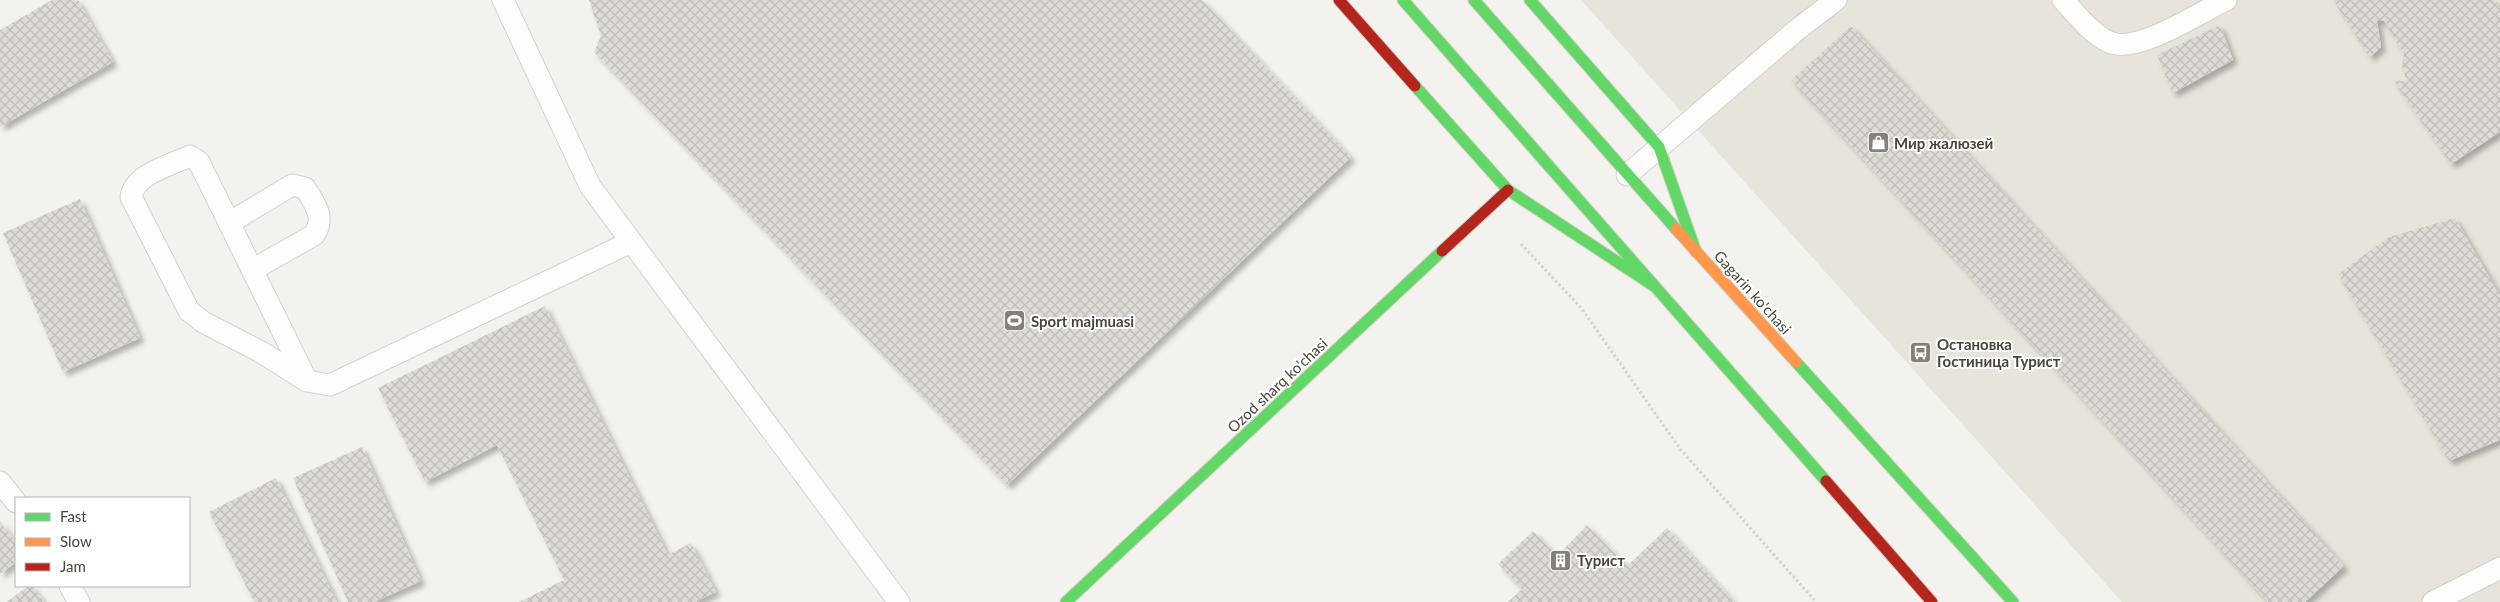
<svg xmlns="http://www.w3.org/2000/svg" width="2500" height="602" font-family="Lato,sans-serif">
  <defs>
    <pattern id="building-cross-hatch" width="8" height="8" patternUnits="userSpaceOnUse" patternTransform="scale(1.25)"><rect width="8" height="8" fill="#dedbd6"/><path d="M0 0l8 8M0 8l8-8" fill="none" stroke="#c0bdb8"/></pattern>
    <filter id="shadow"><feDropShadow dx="4.5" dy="4.5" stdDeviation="2.5" flood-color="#0004"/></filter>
  </defs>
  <rect width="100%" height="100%" fill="#f4f2ee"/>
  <polygon fill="#e7e4dc" points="1581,0 2500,0 2500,602 2122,602"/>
  <g fill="url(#building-cross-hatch)" filter="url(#shadow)">
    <polygon points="52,0 78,0 113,62 0,127 0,30"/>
    <polygon points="589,0 1202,0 1351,157 1007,485 594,52 601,36"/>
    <polygon points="2333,0 2495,0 2500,9 2500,132 2451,164 2393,80 2403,81 2406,78 2402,67 2404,54 2384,21 2377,20 2381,47 2370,57"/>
    <polygon points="2220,25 2233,60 2173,93 2157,55"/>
    <polygon points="1851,26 2344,566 2305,602 2268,602 1791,80"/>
    <polygon points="80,199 140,338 63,372 3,233"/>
    <polygon points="2455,218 2500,296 2500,440 2449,461 2338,274 2389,237"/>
    <polygon points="545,306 668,555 691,543 716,592 695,602 519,602 564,580 497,445 425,482 378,388"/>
    <polygon points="362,447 421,581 374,602 348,602 293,478"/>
    <polygon points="276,478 337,602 254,602 209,512"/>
    <polygon points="0,521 16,542 16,562 0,574"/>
    <polygon points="1587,525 1627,566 1667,528 1734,602 1508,602 1522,589 1498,564 1533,531 1557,556"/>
    <polygon points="28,586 32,586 44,602 7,602"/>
  </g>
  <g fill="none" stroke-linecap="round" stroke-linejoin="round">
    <defs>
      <g id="lane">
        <polyline points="503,0 590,186 899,602"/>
        <path d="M2063 0C2075 13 2097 41 2116 44 2144 49 2199 13 2226 0"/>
        <polyline points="1627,175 1798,29 1836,0"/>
        <path d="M229 223 292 185 305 188C315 204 326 218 314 235L252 270"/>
        <path d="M307 381 199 162 190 156C171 165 134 174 131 197L189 311 203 322 261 352 307 381 330 385 631 242"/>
        <polyline points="0,482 16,502"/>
        <polyline points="70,586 79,602"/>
        <polyline points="2433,602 2500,568"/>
      </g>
      <g id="fast">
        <polyline points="1403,0 1826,481"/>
        <polyline points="1474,0 1676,229"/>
        <polyline points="1530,0 1659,147 1696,252"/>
        <polyline points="1415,86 1508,190 1654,286"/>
        <polyline points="1796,362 2013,602"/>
        <polyline points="1066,602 1442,251"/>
      </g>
      <polyline id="slow" points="1676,229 1796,362"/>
      <g id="jam">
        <polyline points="1339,0 1415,86"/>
        <polyline points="1442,251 1508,190"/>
        <polyline points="1826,481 1932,602"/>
      </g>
    </defs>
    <use href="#lane" stroke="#d2d0cb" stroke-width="23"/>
    <use href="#fast" stroke="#d3cfc5" stroke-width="13"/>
    <use href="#slow" stroke="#d3cfc5" stroke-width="13"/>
    <use href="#jam" stroke="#d3cfc5" stroke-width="13"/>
    <polyline stroke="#d3d2cc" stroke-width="3" stroke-dasharray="2.5 2.5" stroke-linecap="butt" points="1521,244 1582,309 1680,449 1816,602"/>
    <use href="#lane" stroke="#fdfdfc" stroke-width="21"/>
    <use href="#fast" stroke="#63d668" stroke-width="11"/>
    <use href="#slow" stroke="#ff974d" stroke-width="11"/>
    <use href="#jam" stroke="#b3261e" stroke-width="11"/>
  </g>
  <defs>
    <symbol id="shop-square" viewBox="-11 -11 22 22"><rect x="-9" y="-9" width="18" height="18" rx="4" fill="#868178" stroke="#fff"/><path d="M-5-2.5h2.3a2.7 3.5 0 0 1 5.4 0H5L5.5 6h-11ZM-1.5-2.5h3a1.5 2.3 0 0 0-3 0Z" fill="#fff"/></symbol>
    <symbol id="stadium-square" viewBox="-11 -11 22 22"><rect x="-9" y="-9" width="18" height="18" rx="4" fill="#868178" stroke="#fff"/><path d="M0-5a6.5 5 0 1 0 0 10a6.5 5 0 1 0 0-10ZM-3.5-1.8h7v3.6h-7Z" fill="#fff"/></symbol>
    <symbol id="bus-square" viewBox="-11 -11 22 22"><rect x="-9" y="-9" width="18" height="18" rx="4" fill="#868178" stroke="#fff"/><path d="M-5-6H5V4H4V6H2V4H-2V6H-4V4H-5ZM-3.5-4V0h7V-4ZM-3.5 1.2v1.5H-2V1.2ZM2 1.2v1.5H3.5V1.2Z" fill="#fff"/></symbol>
    <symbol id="building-square" viewBox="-11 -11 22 22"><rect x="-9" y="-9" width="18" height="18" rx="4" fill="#868178" stroke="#fff"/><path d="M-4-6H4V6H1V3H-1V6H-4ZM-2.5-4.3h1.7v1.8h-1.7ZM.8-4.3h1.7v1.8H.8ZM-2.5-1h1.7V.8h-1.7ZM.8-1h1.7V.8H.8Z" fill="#fff"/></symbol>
  </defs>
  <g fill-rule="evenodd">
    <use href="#shop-square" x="1866" y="130" width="25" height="25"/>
    <use href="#stadium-square" x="1002" y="308" width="25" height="25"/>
    <use href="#bus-square" x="1908" y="340" width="25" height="25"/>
    <use href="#building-square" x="1548" y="548" width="25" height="25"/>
  </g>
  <g text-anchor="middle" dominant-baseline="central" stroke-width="4" stroke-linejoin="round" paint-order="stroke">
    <g font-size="15" font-weight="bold" fill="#4b4439" stroke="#fff" text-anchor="start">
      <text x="1894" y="143">Мир жалюзей</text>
      <text x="1031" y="321">Sport majmuasi</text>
      <text x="1937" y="344">Остановка<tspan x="1937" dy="17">Гостиница Турист</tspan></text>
      <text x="1577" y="560">Турист</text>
    </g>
    <g font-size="15" fill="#4b4439" stroke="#fff">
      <text transform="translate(1753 292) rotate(48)">Gagarin ko'chasi</text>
      <text transform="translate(1277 385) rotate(-43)">Ozod sharq ko'chasi</text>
    </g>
  </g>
  <rect x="15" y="497" width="175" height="90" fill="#ffffff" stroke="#b7b4b0"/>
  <rect x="25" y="513" width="25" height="8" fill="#63d668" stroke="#b7b4b0"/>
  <text x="60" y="522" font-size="15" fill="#4b4439">Fast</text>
  <rect x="25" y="538" width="25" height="8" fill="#ff974d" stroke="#b7b4b0"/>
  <text x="60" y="547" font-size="15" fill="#4b4439">Slow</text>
  <rect x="25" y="563" width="25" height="8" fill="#b3261e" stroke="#b7b4b0"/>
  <text x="60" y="572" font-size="15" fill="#4b4439">Jam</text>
</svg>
